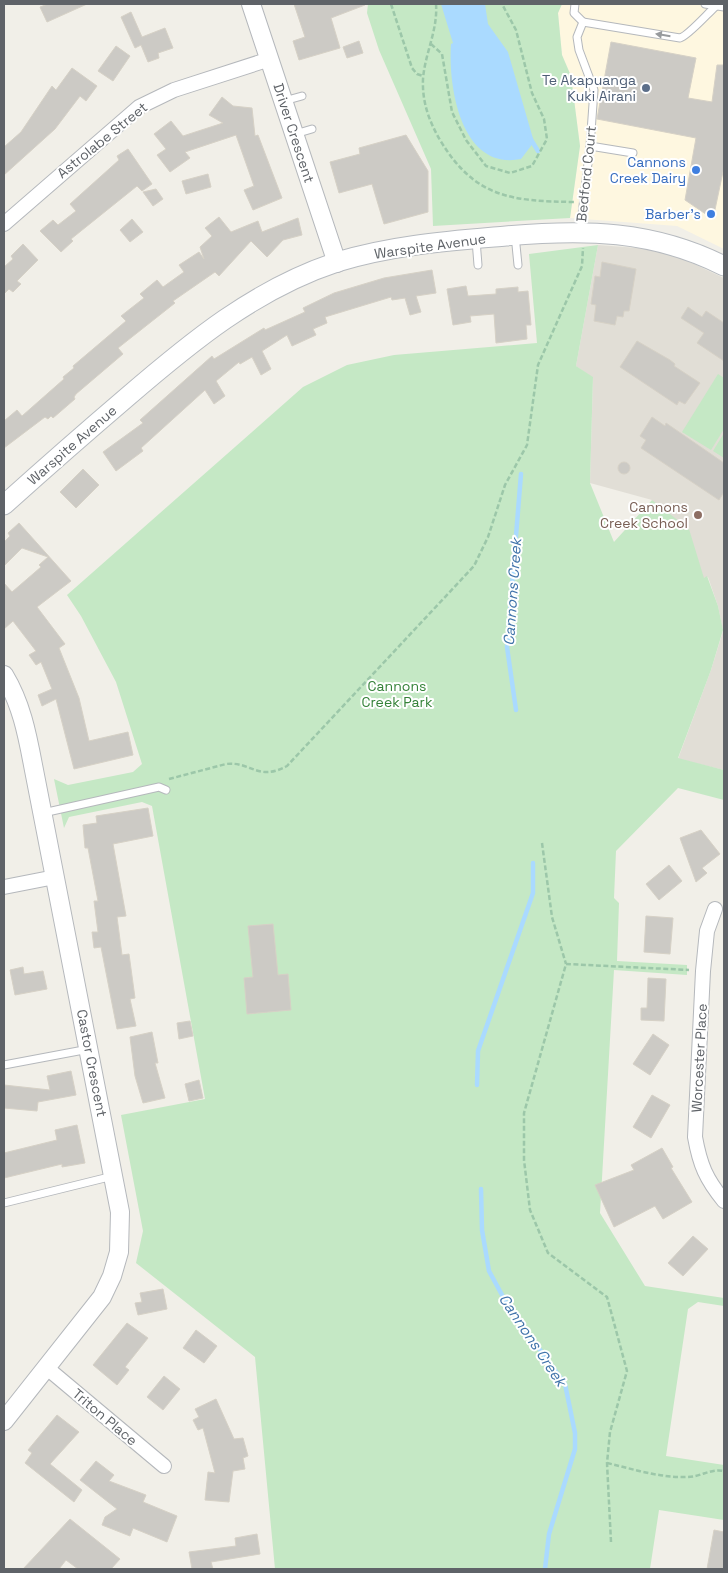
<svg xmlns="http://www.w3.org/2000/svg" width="728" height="1573" font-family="'Space Grotesk',sans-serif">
  <rect width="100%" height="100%" fill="#f1efe8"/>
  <polygon fill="#fef7e0" points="562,4 724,4 724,249 677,226 570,218 580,146 571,76 562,55 558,13"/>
  <polygon fill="#e1ded6" points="598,245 664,250 724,278 724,770 678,759 711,670 723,631 718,606 708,577 704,579 652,500 590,483 593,378 576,366"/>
  <g fill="#c5e8c5">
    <polygon points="368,4 562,4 558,13 562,55 571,76 580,146 570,218 433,226 431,169 379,50 367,13"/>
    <polygon points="598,245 576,366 593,377 590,483 614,542 652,500 689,529 704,578 707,576 718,606 723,630 711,670 678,758 724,770 724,800 678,788 616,851 614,898 619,903 617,961 687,965 687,975 614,970 600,1213 645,1286 724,1298 724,1306 698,1302 688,1309 666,1456 724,1465 724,1520 659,1510 650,1569 275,1569 255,1357 136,1263 143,1231 121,1115 205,1099 152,806 142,802 69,817 64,828 54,779 68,785 133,772 142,764 116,682 81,616 67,595 303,387 347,365 394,355 537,343 529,254"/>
    <polygon points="718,374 724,378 724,429 711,450 682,432"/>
    <polygon points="724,433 724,458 713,451"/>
  </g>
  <path fill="#aadaff" d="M441 4H485L488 24 508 52 534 142 521 159C461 171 448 87 451 44L453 43Z"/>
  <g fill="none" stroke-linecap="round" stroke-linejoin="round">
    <g stroke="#aadaff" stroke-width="4.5">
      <polyline points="530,138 538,151"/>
      <polyline points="516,710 507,647 521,474"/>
      <polyline points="477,1085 478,1051 533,893 533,863"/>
      <polyline points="481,1189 482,1230 489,1271 508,1306 565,1384 575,1433 575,1449 549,1534 545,1569"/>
    </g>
  </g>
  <g fill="#cccac5" stroke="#d6d1c6">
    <polygon points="48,4 87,4 47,22 40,7"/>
    <polygon points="294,4 365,4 365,5 331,18 340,48 299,60 293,41 305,37"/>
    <polygon points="131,12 142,37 165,28 173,48 158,53 159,58 148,62 141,45 135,48 121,17"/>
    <polygon points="359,41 363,53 347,58 343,47"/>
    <polygon points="611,42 696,58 688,98 712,102 717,65 724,65 724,167 713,219 685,200 696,138 597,119"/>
    <polygon points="116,46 130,56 113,81 98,71"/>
    <polygon points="72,68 97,86 86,101 80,96 55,129 4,175 4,147 21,132 52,86 56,90"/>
    <polygon points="222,97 233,106 252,108 255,136 258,135 282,198 253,210 244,190 254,186 236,135 185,152 190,158 170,172 157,155 166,149 154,134 171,121 183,136 223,123 209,115"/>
    <polygon points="406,135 428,171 428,212 384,224 372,184 339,193 330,162 360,154 359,148"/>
    <polygon points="128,149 152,184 142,191 137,186 71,239 73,241 61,252 40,231 53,220 58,225 76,211 70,204 119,160 117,156"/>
    <polygon points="208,174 211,187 186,194 182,181"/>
    <polygon points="156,189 163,199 153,206 143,192"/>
    <polygon points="219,217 231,232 258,221 262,232 298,218 302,235 283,240 267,257 251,241 219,276 215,272 173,301 175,303 118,348 123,354 76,394 74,397 75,399 53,418 51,416 48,419 45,417 4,448 4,421 17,410 22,416 64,379 63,377 74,368 73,366 126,321 121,316 144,298 140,294 157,280 163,287 184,272 179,265 199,252 204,259 200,247 212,236 205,228"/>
    <polygon points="132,219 143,232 130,242 120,230"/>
    <polygon points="23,244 38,260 17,281 21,284 13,292 9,289 4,294 4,267 13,259 11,256"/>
    <polygon points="602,262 636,269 629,311 624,311 623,317 617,316 615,325 594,321 596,305 591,304 595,276 600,277"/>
    <polygon points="432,270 436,293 416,296 421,312 410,315 405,298 392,300 391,297 325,317 327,323 313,329 316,335 292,346 287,335 262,351 271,369 261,375 252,357 240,364 239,362 216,381 225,396 214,404 205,390 141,448 143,451 116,471 103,452 143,423 140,420 212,356 214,359 264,328 265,330 305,312 303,308 334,293 384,278"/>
    <polygon points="466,286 468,296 496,294 496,289 518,287 518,292 528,291 531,325 526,325 527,339 496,343 494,314 470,316 471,322 453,325 447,289"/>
    <polygon points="688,307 702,317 706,311 724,323 724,361 697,343 704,333 681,318"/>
    <polygon points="637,341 670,360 675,364 674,366 700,383 685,404 679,401 677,405 620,367"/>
    <polygon points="652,417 665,426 666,423 724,463 724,492 719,500 641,448 646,440 640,436"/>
    <circle cx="624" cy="468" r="6"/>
    <polygon points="83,469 99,485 76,508 60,492"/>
    <polygon points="19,523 71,581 37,607 65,644 59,648 79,698 89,741 128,732 133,755 74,769 56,699 42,706 38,695 52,689 41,662 36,665 29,655 36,651 13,621 4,629 4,583 12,592 41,567 39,565 48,557 22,548 4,566 4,542 10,536 8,533"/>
    <polygon points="148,808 153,836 113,844 126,916 117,917 122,955 129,954 135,998 130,999 136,1026 117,1029 101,947 94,948 92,932 98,932 94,901 98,901 88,848 85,848 83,825 97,823 96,816"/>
    <polygon points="701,830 720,854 702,868 707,873 696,882 680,838"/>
    <polygon points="669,865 682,881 659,900 646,884"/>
    <polygon points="646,916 673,918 670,954 644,952"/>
    <polygon points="273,924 278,975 288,974 291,1010 247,1014 244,978 253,977 248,926"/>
    <polygon points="23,967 24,974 43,971 47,989 15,995 10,970"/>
    <polygon points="648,978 666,979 664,1021 641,1020 641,1008 647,1008"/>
    <polygon points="190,1021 193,1036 179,1039 177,1023"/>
    <polygon points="152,1032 158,1063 155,1063 165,1098 143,1103 135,1076 130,1037"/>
    <polygon points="653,1034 669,1045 650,1075 633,1064"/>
    <polygon points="71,1071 76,1095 38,1102 37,1111 4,1108 4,1085 50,1090 47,1076"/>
    <polygon points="199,1080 203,1098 189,1101 185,1084"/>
    <polygon points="652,1095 670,1105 651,1138 633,1127"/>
    <polygon points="77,1125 85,1163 62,1167 62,1164 4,1178 4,1153 57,1140 55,1130"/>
    <polygon points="662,1148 673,1167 671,1168 692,1202 663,1219 655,1206 614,1227 595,1185 634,1170 631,1165"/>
    <polygon points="693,1236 708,1249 683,1276 668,1263"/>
    <polygon points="163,1289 167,1309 138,1315 135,1303 142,1302 140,1293"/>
    <polygon points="127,1323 148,1338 125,1367 129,1370 117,1385 93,1365"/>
    <polygon points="196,1330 217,1346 204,1363 183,1348"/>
    <polygon points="164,1376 180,1389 163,1410 147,1397"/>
    <polygon points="216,1399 234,1439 243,1438 248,1456 243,1458 245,1469 233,1471 229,1502 205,1500 208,1472 215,1473 203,1428 198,1430 193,1420 199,1417 195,1409"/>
    <polygon points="57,1415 79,1432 50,1464 82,1490 74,1502 25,1463 32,1453 28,1450"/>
    <polygon points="96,1461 114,1475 109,1481 146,1495 143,1502 177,1516 167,1542 133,1528 130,1536 102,1525 105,1517 117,1509 80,1480"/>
    <polygon points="70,1519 120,1559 111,1569 78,1569 66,1560 59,1569 23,1569"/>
    <polygon points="714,1530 724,1532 724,1569 707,1569"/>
    <polygon points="257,1534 260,1554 211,1562 213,1569 192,1569 189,1552 236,1546 235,1538"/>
  </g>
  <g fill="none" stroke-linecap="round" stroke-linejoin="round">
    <defs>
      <g id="service">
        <polyline points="575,4 574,13 583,22"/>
        <polyline points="705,4 724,7"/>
        <path d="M583 22 680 38C688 36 708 13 716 6"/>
        <polyline points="284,101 302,96"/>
        <polyline points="295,134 312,129"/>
        <polyline points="590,146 633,153"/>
        <polyline points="580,232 590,146 594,90 579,50 577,37 583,22"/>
        <polyline points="515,235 518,265"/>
        <polyline points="476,240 478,265"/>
        <polyline points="43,813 159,787 166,790"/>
        <polyline points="4,1065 89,1049"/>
        <polyline points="4,1203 113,1176"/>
      </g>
      <g id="minor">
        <polyline points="4,224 139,107 174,90 270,59"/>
        <polyline points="4,887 55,877"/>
        <path d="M715 909 707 931 703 971 695 1137C700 1165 706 1179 724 1201"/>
        <polyline points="47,1368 164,1466"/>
      </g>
      <g id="tertiary">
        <polyline points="251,4 337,263"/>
        <path d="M4 675C21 703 27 733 33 765L120 1212 119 1252 112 1276 102 1297 4 1421"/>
      </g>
      <path id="secondary" d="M4 505C44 469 85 433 126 398 191 342 255 289 337 262 392 245 449 241 506 236 584 229 653 230 724 266"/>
    </defs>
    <use href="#service" stroke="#b5b8bc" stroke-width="9"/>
    <use href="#minor" stroke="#b5b8bc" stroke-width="16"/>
    <use href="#tertiary" stroke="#b5b8bc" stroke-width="20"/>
    <use href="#secondary" stroke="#b6babf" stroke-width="21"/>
    <g stroke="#9cc7a9" stroke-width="2.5" stroke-dasharray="5 2.5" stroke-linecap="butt">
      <polyline points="391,4 412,68 417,74 423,76"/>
      <path d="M436 4C438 30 425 53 423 79 422 102 429 121 440 140 475 198 511 201 574 202"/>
      <polyline points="431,44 442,54 452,112 466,140 486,166 510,173 532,166 547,139 544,119 532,93 516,30 502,4"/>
      <path d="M169 779 226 764C251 761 258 782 287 766L474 566 488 537 505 485 527 445 538 365 582 266 583 248"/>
      <polyline points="542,843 552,917 566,964"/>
      <path d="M607 1463C633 1469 660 1478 687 1477 701 1477 711 1468 724 1471"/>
      <polyline points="611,1542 607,1463 610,1432 627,1371 607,1297 548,1253 530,1210 524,1160 524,1113 566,964 689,970"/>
    </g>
    <use href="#service" stroke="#fff" stroke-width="7"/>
    <use href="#minor" stroke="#fff" stroke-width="14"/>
    <use href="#tertiary" stroke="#fff" stroke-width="18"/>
    <use href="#secondary" stroke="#fff" stroke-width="19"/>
  </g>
  <defs><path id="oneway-solid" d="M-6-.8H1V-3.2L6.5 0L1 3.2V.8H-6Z" transform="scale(1.25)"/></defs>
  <use fill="#979a9d" href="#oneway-solid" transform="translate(663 35) rotate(-171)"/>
  <circle fill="#5c6f8a" stroke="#fff" stroke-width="2" cx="646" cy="88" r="5"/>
  <g fill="#3f7fe0" stroke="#fff" stroke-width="2">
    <circle cx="696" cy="170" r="5"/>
    <circle cx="711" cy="214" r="5"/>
  </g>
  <circle fill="#8d6e63" stroke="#fff" stroke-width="2" cx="698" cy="515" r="5"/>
  <g text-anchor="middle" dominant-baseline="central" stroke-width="4" stroke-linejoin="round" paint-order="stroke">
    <g font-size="14" fill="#4e5e75" stroke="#fff" text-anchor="end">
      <text x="636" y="80">Te Akapuanga<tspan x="636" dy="16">Kuki Airani</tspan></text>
    </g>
    <g font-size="14" fill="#5f6368" stroke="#fff">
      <text transform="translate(294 133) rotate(72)">Driver Crescent</text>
      <text transform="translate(102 140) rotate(-39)">Astrolabe Street</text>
      <text transform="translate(586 174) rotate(-84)">Bedford Court</text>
      <text transform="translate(430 246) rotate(-8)">Warspite Avenue</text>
      <text transform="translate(72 445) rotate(-41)">Warspite Avenue</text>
      <text transform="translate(699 1058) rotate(-87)">Worcester Place</text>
      <text transform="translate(92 1063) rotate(79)">Castor Crescent</text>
      <text transform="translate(105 1417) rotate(40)">Triton Place</text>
    </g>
    <g font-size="14" fill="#366cbe" stroke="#fff" text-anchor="end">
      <text x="686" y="162">Cannons<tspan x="686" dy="16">Creek Dairy</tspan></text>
      <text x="701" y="214">Barber's</text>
    </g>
    <g font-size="14" fill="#785e54" stroke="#fff" text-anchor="end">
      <text x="688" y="507">Cannons<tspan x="688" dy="16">Creek School</tspan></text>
    </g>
    <g font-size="14" fill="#348238" stroke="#fff">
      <text x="397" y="686">Cannons<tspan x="397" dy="16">Creek Park</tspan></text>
    </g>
    <g font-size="15" font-style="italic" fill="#4174aa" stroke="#fff">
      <text transform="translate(512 592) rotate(-86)">Cannons Creek</text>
      <text transform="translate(533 1340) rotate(56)">Cannons Creek</text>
    </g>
  </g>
  <rect width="728" height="1573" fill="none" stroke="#5f6368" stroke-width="10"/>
</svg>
